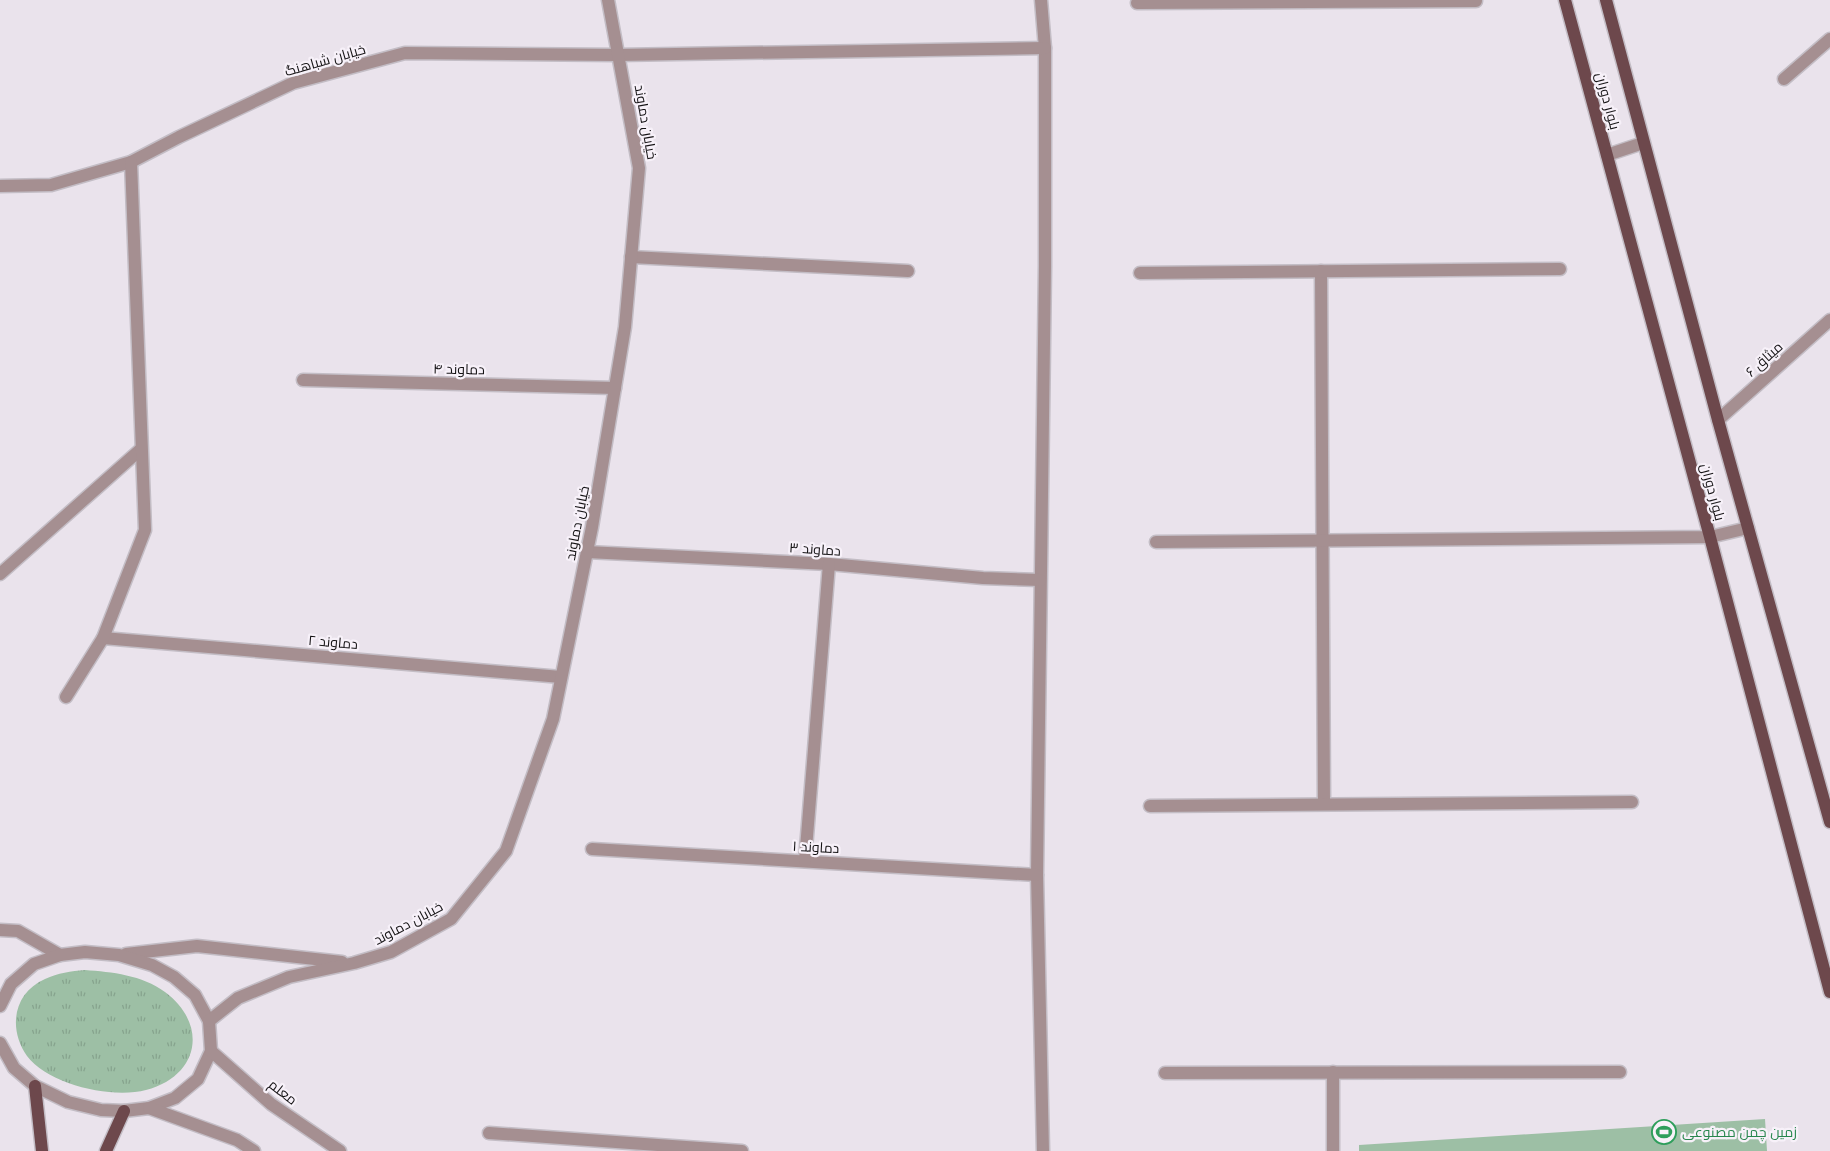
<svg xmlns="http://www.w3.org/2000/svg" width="1830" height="1151" font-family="'PT Sans',Cairo,sans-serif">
  <defs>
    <pattern id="grass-tufts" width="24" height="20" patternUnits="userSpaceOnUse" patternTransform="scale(1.25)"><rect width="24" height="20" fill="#9dbfa5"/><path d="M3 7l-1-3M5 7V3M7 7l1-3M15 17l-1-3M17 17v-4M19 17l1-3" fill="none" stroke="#86a38d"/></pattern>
  </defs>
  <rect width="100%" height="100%" fill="#eae3ec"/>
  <path fill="url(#grass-tufts)" d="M85 970C112 972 142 975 165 992 209 1025 199 1076 146 1090 112 1099 49 1085 27 1056 8 1029 13 993 45 979 58 973 71 971 85 970Z"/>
  <polygon fill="#9dbfa5" points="1765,1119 1767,1151 1359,1151 1359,1145"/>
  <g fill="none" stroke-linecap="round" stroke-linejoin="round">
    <defs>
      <g id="minor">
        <polyline points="1041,0 1045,48 1045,266 1037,875 1043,1151"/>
        <polyline points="1137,3 1476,1"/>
        <polyline points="1784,79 1830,39"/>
        <polyline points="1607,155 1643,143"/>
        <polyline points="0,186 51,185 131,162 179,137 293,83 405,53 618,55 1045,48"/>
        <polyline points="631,257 908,271"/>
        <polyline points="1321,271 1324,804"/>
        <polyline points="1140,273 1560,269"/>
        <polyline points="303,380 615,388"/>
        <polyline points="1718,420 1830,320"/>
        <polyline points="1156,542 1710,537 1748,528"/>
        <polyline points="587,552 829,564 983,578 1040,580"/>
        <polyline points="0,574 141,449"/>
        <polyline points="103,638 561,677"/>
        <polyline points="66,697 103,638 145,530 131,162"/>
        <polyline points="1150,806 1632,802"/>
        <polyline points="592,849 1037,875"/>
        <polyline points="805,861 829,564"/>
        <polyline points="0,930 18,931 60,955"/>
        <polyline points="126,954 197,946 342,962"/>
        <polyline points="0,1006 11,984 34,964 60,955 85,952 119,955 152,965 174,977 195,995 209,1021 211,1051 198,1079 175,1098 149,1108 124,1111 101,1110 68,1102 35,1086 14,1068 0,1043"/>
        <polyline points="209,1021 238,998 289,977 354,963 391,952 451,919 506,851 553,719 592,527 625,327 639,168 608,0"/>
        <polyline points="211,1051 271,1104 340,1151"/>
        <polyline points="1165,1073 1620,1072"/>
        <polyline points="149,1108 237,1140 254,1151"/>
        <polyline points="489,1133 742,1151"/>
        <polyline points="1333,1151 1333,1072"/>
      </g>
      <g id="major">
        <polyline points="1565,0 1710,537 1830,992"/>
        <polyline points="1606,0 1718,420 1830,822"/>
        <polyline points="35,1086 42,1151"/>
        <polyline points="106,1151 124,1111"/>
      </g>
    </defs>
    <use href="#minor" stroke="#c3bdc5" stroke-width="15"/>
    <use href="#major" stroke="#c3bdc5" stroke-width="15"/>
    <use href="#minor" stroke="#a58f91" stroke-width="12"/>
    <use href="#major" stroke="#6d484c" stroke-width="12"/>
  </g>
  <defs>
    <symbol id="stadium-ring" viewBox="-11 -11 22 22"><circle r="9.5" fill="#f7f1f9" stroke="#2e9e5b" stroke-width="1.5"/><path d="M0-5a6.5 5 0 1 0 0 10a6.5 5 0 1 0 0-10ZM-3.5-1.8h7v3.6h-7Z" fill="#2e9e5b"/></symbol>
  </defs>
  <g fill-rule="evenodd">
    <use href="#stadium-ring" x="1650" y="1118" width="28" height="28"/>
  </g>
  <g text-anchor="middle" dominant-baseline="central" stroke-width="4.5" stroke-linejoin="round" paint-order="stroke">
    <g font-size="14" fill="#141214" stroke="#f7f1f9">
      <text transform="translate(325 60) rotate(-16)">خیابان شباهنگ</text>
      <text transform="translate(1608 101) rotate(75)">بلوار دوران</text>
      <text transform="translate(646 122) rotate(80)">خیابان دماوند</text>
      <text transform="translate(1764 359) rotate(-42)">میثاق ۶</text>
      <text transform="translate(459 369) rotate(1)">دماوند ۴</text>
      <text transform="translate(1713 492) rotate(75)">بلوار دوران</text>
      <text transform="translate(577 523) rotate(-79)">خیابان دماوند</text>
      <text transform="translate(815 549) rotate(4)">دماوند ۳</text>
      <text transform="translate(333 642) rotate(5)">دماوند ۲</text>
      <text transform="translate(816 847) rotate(3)">دماوند ۱</text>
      <text transform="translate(408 923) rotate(-28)">خیابان دماوند</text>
      <text transform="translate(283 1092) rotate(38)">معلم</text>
    </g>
    <g font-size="14" fill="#27864d" stroke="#f7f1f9" text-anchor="start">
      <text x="1682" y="1132">زمین چمن مصنوعی</text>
    </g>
  </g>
</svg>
